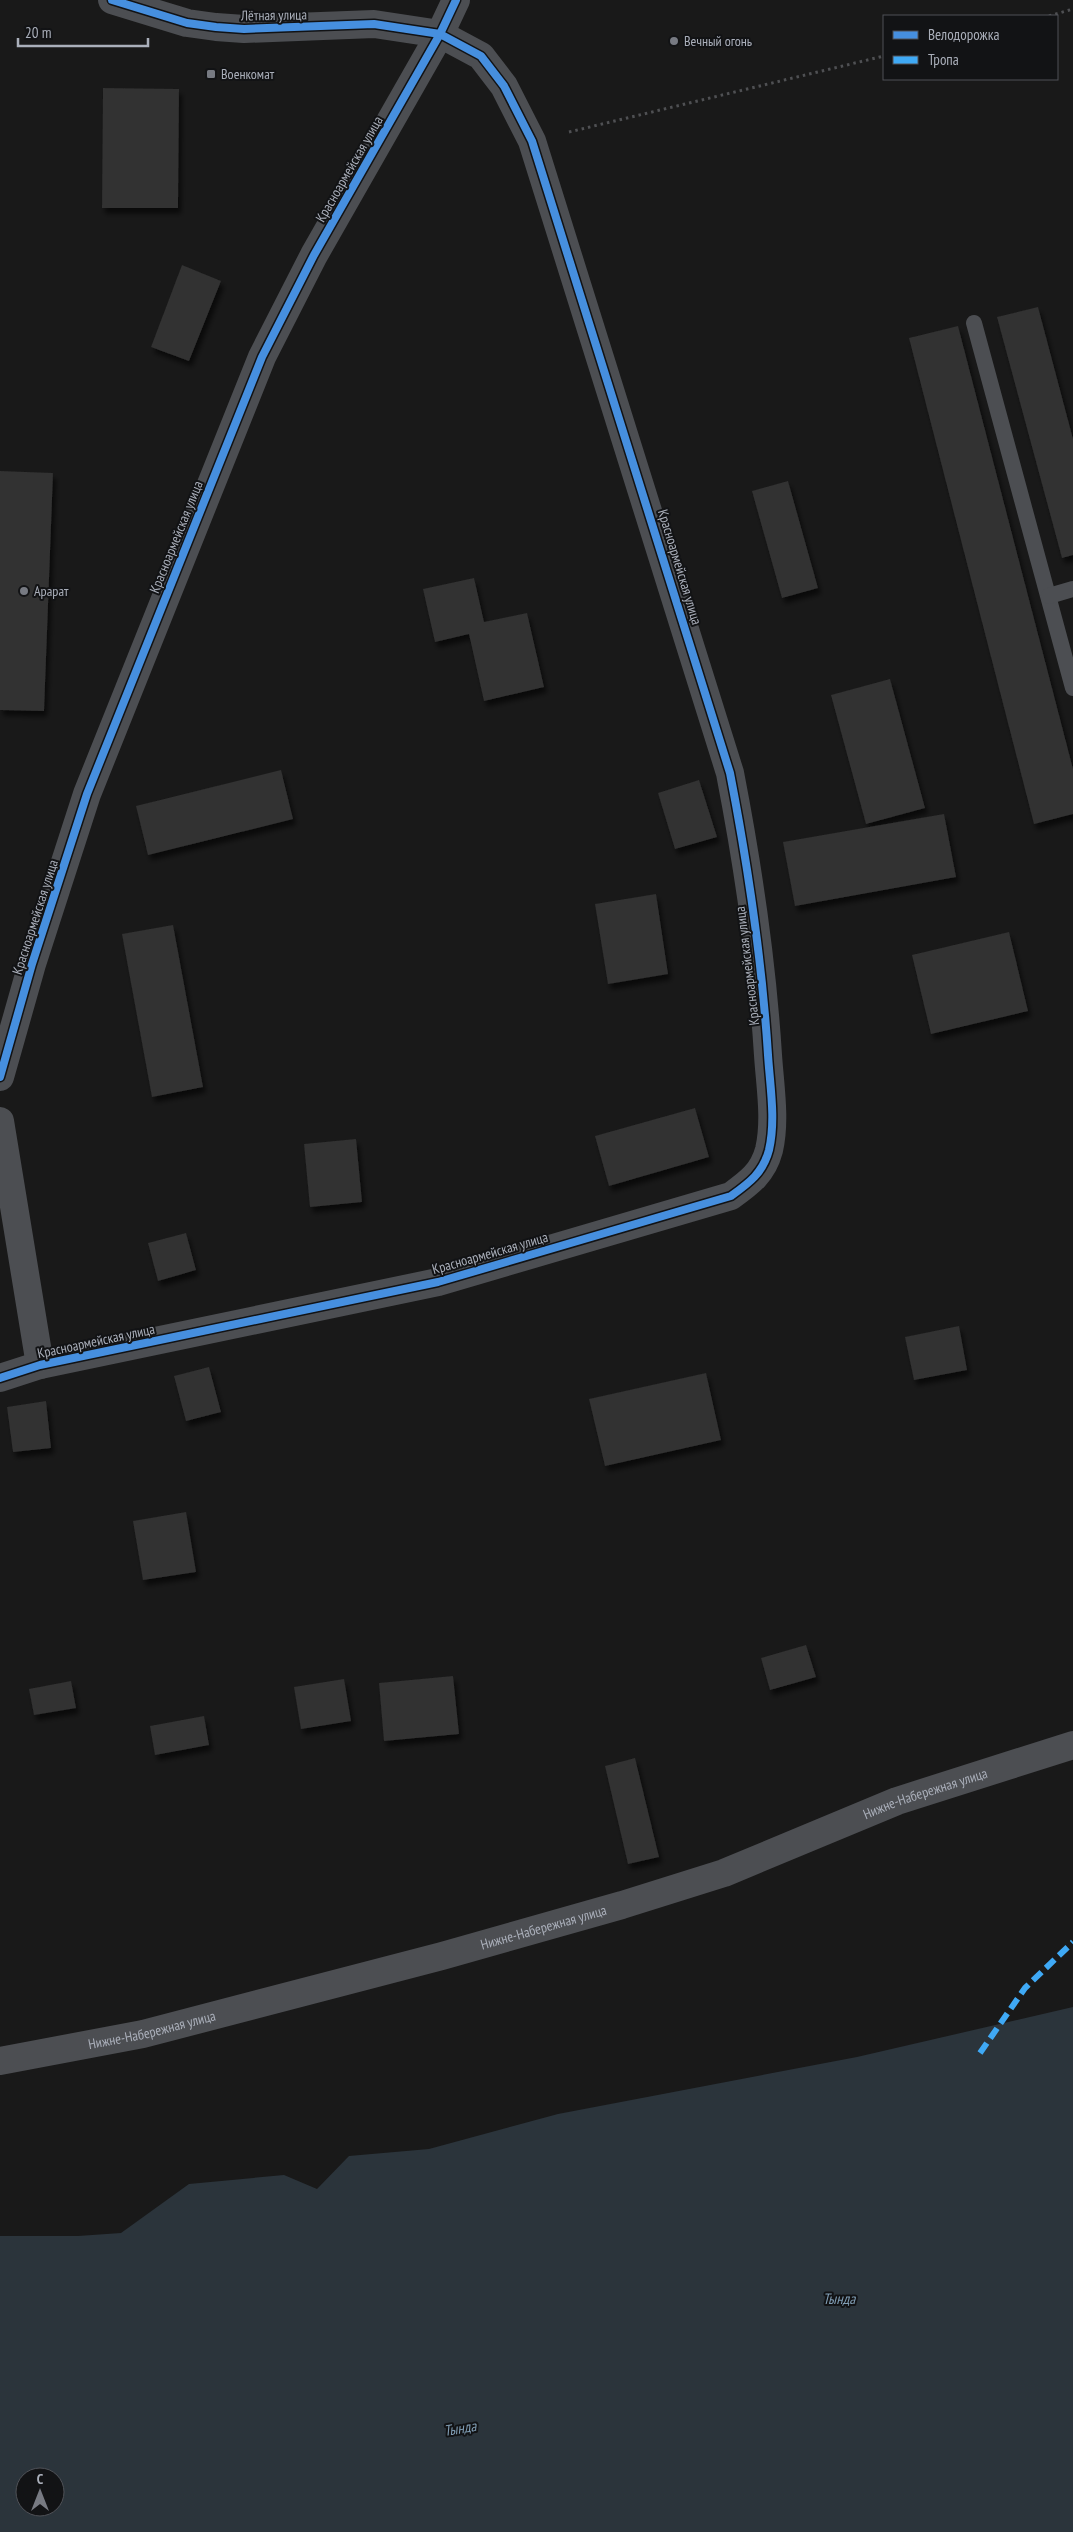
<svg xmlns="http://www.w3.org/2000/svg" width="1073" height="2532" font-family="'PT Sans Narrow',sans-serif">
  <defs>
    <filter id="shadow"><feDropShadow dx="3" dy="5.5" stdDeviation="2.5" flood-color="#0009"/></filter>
  </defs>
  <rect width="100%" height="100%" fill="#191919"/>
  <path fill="#2b343b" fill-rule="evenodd" d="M1073 2007V2532H0V2236H78L121 2233 189 2184 284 2175 317 2189 349 2156 429 2149 558 2114 857 2057ZM25 2477H55V2507H25Z"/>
  <g fill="#313131" filter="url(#shadow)">
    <polygon points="103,88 179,89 178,208 102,208"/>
    <polygon points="182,265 221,281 189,361 151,347"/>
    <polygon points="1038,307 1073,439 1073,555 1062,558 997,317"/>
    <polygon points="958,326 1073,769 1073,814 1034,824 909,338"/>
    <polygon points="0,471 53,473 44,711 0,710"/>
    <polygon points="788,481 818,588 782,598 752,491"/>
    <polygon points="474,578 484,622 527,613 544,687 484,701 469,634 435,642 423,589"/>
    <polygon points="890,679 925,808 866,824 831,695"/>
    <polygon points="281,770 293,819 148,855 136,806"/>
    <polygon points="699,780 717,837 675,849 658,793"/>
    <polygon points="944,814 956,877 795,906 783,842"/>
    <polygon points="656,894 668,974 608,984 595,904"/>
    <polygon points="173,925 203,1087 152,1097 122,934"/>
    <polygon points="1009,932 1028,1011 931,1034 912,955"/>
    <polygon points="695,1108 709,1157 609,1186 595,1136"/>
    <polygon points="356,1139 362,1202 310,1207 304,1144"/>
    <polygon points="186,1233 196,1270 158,1281 148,1243"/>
    <polygon points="959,1326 967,1370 914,1380 905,1337"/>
    <polygon points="209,1367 221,1412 186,1421 174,1376"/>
    <polygon points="706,1373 721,1440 605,1466 589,1399"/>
    <polygon points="46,1401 51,1448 13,1452 7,1407"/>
    <polygon points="186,1512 196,1572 143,1580 133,1521"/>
    <polygon points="806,1645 816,1677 770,1690 761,1658"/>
    <polygon points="453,1676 459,1734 384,1741 379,1683"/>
    <polygon points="344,1679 351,1721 301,1729 294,1687"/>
    <polygon points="71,1681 76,1708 34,1715 29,1689"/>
    <polygon points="204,1716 209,1745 155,1755 150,1726"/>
    <polygon points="635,1758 659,1857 628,1864 605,1766"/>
  </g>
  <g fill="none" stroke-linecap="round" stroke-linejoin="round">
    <g stroke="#4f5053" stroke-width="3" stroke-dasharray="2.5 4" stroke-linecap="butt">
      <polyline points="1049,16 1073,9"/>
      <polyline points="569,132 884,56"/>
    </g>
    <g stroke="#4c4e52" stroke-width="16">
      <polyline points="974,323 1073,688"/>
      <polyline points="1049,596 1073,589"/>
    </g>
    <g stroke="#4c4e52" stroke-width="28">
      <polyline points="0,1121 40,1365"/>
      <path d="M0 1378 40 1365 438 1282 731 1196C749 1183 763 1173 769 1150 776 1120 770 1086 768 1055 762 960 748 866 730 773L532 141 504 86 481 56 440 34 374 24 244 29 216 27 187 23 112 0"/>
      <path id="s1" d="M0 2061 143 2034 442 1956 622 1905 724 1873 897 1801 1073 1745"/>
    </g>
    <polyline stroke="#4c4e52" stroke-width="28" points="0,1077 32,964 87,794 262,357 314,255 440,34 456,0"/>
    <polyline stroke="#3fa9f5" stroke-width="6" stroke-dasharray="12 6" stroke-linecap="butt" points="980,2053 1025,1988 1073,1942"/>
    <defs>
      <g id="cycleway">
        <polyline points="0,1077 32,964 87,794 262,357 314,255 440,34 456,0"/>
        <path d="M0 1378 40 1365 438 1282 731 1196C749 1183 763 1173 769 1150 776 1120 770 1086 768 1055 762 960 748 866 730 773L532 141 504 86 481 56 440 34 374 24 244 29 216 27 187 23 112 0"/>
      </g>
    </defs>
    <use href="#cycleway" stroke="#121315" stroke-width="11"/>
    <use href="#cycleway" stroke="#468fdf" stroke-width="8"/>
  </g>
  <g fill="#777a82" stroke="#121315" stroke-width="2">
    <circle cx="674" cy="41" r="5"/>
    <rect x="206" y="69" width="10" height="10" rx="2.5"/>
    <circle cx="24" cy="591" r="5"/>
  </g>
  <g text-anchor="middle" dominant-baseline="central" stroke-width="4" stroke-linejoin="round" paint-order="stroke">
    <g font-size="14" fill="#aaafba" stroke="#121315">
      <text transform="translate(274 15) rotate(-1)">Лётная улица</text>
      <text transform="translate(349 169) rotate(-60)">Красноармейская улица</text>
      <text transform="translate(176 537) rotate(-68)">Красноармейская улица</text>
      <text transform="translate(680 567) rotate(73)">Красноармейская улица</text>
      <text transform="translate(35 917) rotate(-72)">Красноармейская улица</text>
      <text transform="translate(747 966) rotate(-97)">Красноармейская улица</text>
      <text transform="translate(490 1253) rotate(-16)">Красноармейская улица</text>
      <text transform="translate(96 1341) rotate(-12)">Красноармейская улица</text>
      <text stroke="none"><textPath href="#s1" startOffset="965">Нижне-Набережная улица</textPath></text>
      <text stroke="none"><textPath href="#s1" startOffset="560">Нижне-Набережная улица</textPath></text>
      <text stroke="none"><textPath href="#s1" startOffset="155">Нижне-Набережная улица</textPath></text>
    </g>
    <g font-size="14" fill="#aaafba" stroke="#121315" text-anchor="start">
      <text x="684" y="41">Вечный огонь</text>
      <text x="221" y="74">Военкомат</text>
      <text x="34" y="591">Арарат</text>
    </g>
    <g font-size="15" font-style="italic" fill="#819eb5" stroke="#121315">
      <text x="839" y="2298">Тында</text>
      <text transform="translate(460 2428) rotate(-9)">Тында</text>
    </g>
  </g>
  <rect x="883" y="15" width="175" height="65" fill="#121315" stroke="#4f5157"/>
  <rect x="893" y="31" width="25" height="8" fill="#468fdf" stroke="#4f5157"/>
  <text x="928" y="40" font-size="15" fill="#aaafba">Велодорожка</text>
  <rect x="893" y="56" width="25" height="8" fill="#3fa9f5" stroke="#4f5157"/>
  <text x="928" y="65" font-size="15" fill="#aaafba">Тропа</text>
  <g transform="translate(40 2492)"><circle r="24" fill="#121315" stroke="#4f5157"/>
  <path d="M0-4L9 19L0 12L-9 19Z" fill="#777a82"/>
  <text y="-8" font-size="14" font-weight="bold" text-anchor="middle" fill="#aaafba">С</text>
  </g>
  <path d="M18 38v8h130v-8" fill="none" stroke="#aaafba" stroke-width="2.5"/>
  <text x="25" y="38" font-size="15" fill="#aaafba" stroke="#121315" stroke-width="4" paint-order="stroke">20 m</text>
</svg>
